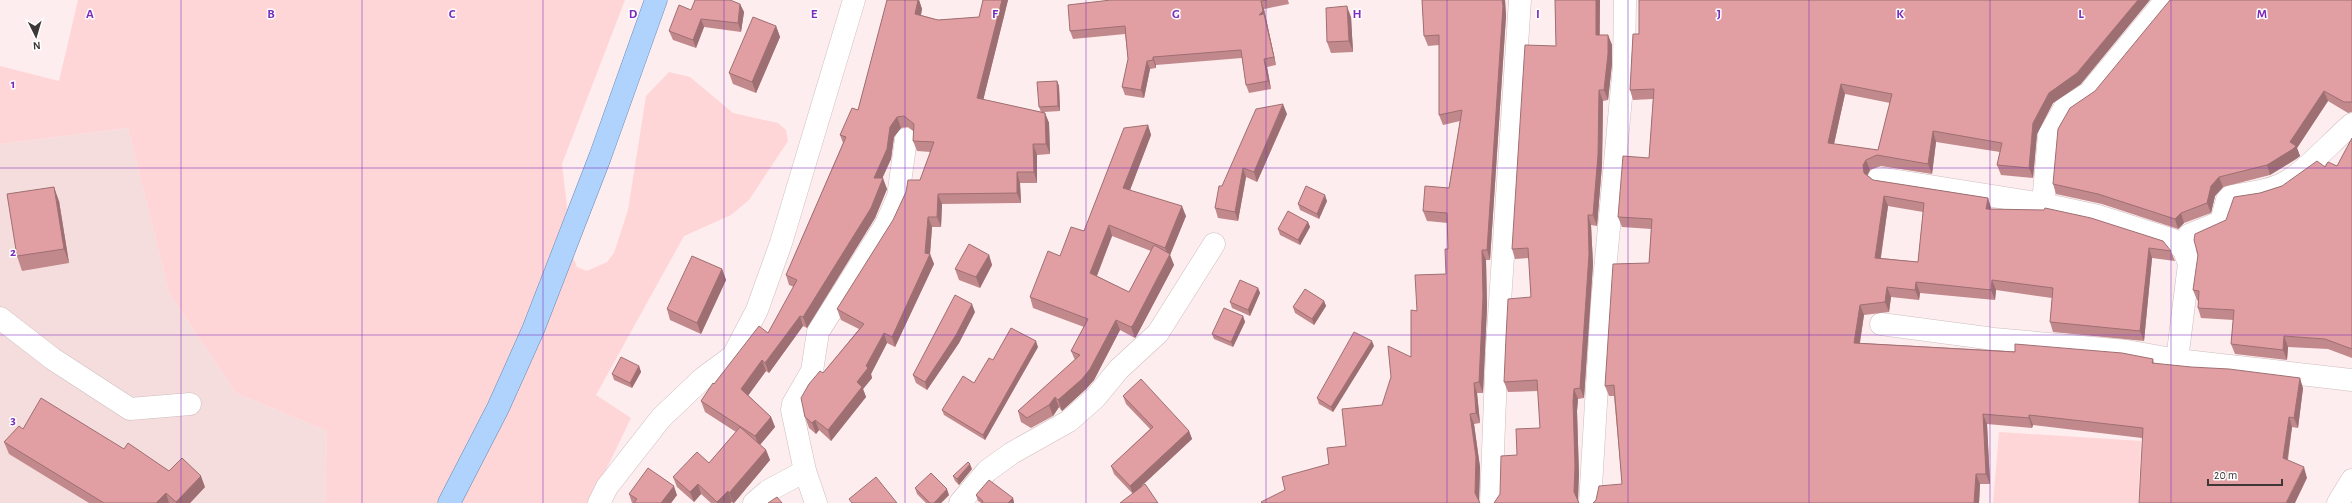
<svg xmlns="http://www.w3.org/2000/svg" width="2352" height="503" font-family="'Alegreya Sans',sans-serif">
  <rect width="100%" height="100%" fill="#feedee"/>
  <polygon fill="#f5dddd" points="128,128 169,293 236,393 327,431 325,503 0,503 0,144"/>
  <g fill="#ffd6d7">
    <polygon points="78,0 625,0 562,164 573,257 577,267 587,271 607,262 614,253 628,210 646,96 669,72 690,77 733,113 778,123 786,130 788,141 749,200 731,215 684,236 596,395 631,418 590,503 325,503 327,431 236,393 169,293 128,128 0,144 0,66 59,81"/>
    <polygon points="1999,432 2141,441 2138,503 1993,503"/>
  </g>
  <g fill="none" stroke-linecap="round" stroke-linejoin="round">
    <defs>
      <g id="minor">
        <polyline points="1879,178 2043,204 2098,216 2173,240 2184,250 2189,264 2177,360"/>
        <polyline points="2043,204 2049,135 2064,109 2089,93 2166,0"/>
        <path d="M2184 250 2189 235 2221 222 2227 200 2231 196C2250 193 2271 191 2288 181 2310 167 2331 142 2352 124"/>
        <polyline points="0,318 53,359 130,409 190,404"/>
        <polyline points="1881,324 1994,339 2127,351 2177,360 2352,380"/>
        <polyline points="599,503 607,487 661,418 703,378 733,356 757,310 781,243 854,0"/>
        <polyline points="754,503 768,491 805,471"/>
        <polyline points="816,503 805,471 792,410 793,404 812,371 818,332 886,224 898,197 906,139"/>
        <polyline points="960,503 987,471 1012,453 1069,421 1095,398 1119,369 1158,333 1214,244"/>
        <polyline points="1491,503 1497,347 1520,0"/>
        <polyline points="1590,503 1602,303 1624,65 1625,0"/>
        <polyline points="2338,503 2352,480"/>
      </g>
      <polyline id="major" points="449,503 498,408 533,330 600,157 656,0"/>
    </defs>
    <use href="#minor" stroke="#cebdbe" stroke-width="23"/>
    <use href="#major" stroke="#6589b6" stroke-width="23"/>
    <use href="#minor" stroke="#fff" stroke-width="22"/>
    <use href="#major" stroke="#afd3fc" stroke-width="22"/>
  </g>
  <g fill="#c2898c" fill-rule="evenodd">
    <polygon points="887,0 919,0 922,9 921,15 938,20 979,17 983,0 1008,0 983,100 1041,112 1039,107 1057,81 1059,86 1060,111 1044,112 1045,113 1049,123 1050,154 1037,155 1037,183 1020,183 1021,203 942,204 941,227 932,227 930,254 934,264 895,347 887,343 871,374 872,378 863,389 866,397 831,441 819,430 816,434 809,428 805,417 823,373 859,329 841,320 837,309 920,180 931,152 917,151 913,141 913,131 908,127 901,128 894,137 891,159 882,178 887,189 875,218 807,328 803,326 769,373 766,371 748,395 771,417 775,427 760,445 766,450 770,460 734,503 733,503 732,502 730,503 711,503 701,494 694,502 677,487 673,477 709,463 736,432 705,412 701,401 714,384 768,333 794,287 789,285 786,275 843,143 840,135 858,110"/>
    <polygon points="1111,0 1288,0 1289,4 1264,9 1276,65 1267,67 1271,89 1249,93 1246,85 1242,58 1156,65 1156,68 1150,69 1144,98 1125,95 1122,87 1128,59 1125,34 1073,39 1070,31"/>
    <polygon points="1422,0 1505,0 1506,16 1490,260 1486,260 1487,307 1483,393 1477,393 1480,423 1474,424 1480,467 1479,500 1285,490 1329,464 1346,446 1382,405 1411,357 1417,311 1446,274 1448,249 1448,223 1427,221 1423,211 1449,188 1460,121 1443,125 1439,115 1439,45 1428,46 1424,36"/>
    <polygon points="1555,0 1600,0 1600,35 1608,35 1612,45 1612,64 1608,100 1603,101 1602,165 1597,226 1591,225 1593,264 1584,398 1578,399 1577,411 1579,476 1500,494 1517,455 1540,428 1538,391 1508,392 1504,382 1531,297 1529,258 1515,259 1512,249 1556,46"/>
    <polygon points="2352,0 2352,112 2348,113 2328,101 2297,148 2300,156 2296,159 2270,175 2223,187 2215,196 2211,213 2184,223 2178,229 2102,204 2056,194 2053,184 2095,91"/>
    <polygon points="740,4 744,12 741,32 704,27 696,48 673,40 669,31 691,10"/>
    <polygon points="1351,17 1353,52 1331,53 1327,42"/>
    <polygon points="776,26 780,37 756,93 733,84 729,73"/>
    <path d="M1633 34 2081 84 2053 103 2037 134 2033 178 2001 175 1997 165 2000 152 1936 142 1932 174 1881 166 1870 170 1867 175 1873 180 1988 198 1991 209 2171 251 2175 261 2152 258 2144 341 2053 332 2050 322 2052 298 1996 290 1995 300 1920 293 1919 300 1891 297 1889 312 1864 315 1860 343 2153 359 2154 363 2303 388 2298 428 2292 427 2288 460 2307 478 2142 438 2033 425 2032 428 1987 424 1990 484H1980L1979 503H1593L1622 484 1614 396H1609L1605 386 1649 263 1651 229 1622 227 1618 217 1649 158 1653 99 1633 100 1630 90ZM1845 94 1890 103 1878 150 1834 144ZM1888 206 1923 212 1918 262 1881 258Z"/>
    <polygon points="1287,114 1257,182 1246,177 1238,221 1218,218 1215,208 1222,186"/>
    <path d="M1148 125 1151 135 1130 190 1186 216 1170 255 1174 265 1137 335 1135 338 1120 330 1094 380 1086 389 1062 411 1059 407 1053 416 1031 428 1021 422 1018 411 1075 360 1071 351 1084 327 1033 308 1030 297 1060 256 1084 231ZM1112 236 1151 251 1129 292 1097 276Z"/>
    <polygon points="2352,138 2352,358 2328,349 2288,347 2287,360 2235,354 2231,344 2233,320 2201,318 2198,308 2198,301 2197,300 2193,290 2226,220 2260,193 2282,186 2325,167 2337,166"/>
    <polygon points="59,201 69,263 22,271 17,256"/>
    <polygon points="1327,201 1319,219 1300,210 1298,204"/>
    <polygon points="1308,222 1310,227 1300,245 1280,235 1278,229"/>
    <polygon points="989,255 992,265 980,288 959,280 955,269"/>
    <polygon points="722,269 726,280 701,334 670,320 667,309"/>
    <polygon points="1258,288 1260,293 1250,316 1232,308 1230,302"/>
    <polygon points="1324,301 1326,306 1314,325 1295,313 1293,307"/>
    <polygon points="975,312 959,343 927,390 916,383 913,375"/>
    <polygon points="1243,316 1245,322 1233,347 1214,339 1212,334"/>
    <polygon points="1374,346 1333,412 1319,404 1317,398"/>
    <polygon points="1038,347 985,440 944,415 942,410 974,383 993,360"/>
    <polygon points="639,366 641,372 632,388 614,380 612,374"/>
    <polygon points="1123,396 1189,431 1192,439 1133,494 1114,474 1111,466 1150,429 1126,404"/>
    <polygon points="23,429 124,449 169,471 205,487 190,503 89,503 9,454 4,442"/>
    <polygon points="972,469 959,485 955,481 953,476"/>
    <polygon points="915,488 949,495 941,503 926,503 917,494"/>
    <polygon points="629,494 677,495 671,503 632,503"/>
    <polygon points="976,495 1013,498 1014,503 981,503 978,501"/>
  </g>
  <g fill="#9e6f72">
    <polygon points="918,0 919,0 922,9 919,24 915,14"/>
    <polygon points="1002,0 1008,0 981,109 977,98"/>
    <polygon points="1502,0 1505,0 1506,16 1490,260 1487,250"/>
    <polygon points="1596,0 1600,0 1599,45 1596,35"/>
    <polygon points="2138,0 2150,0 2081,84 2053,103 2037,134 2033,178 2029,168 2033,123 2049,93"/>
    <polygon points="1261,1 1264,9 1276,65 1259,15"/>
    <polygon points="740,4 744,12 741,32 738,23"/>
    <polygon points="1347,6 1351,17 1353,52 1349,41"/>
    <polygon points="701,19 704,27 696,48 693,40"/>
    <polygon points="776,26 780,37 756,93 752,82"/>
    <polygon points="1608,35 1612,45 1612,64 1608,100 1604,90"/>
    <polygon points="1153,57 1156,65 1156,68 1153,60"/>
    <polygon points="1264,59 1267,67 1271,89 1268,81"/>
    <polygon points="1147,61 1150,69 1144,98 1141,90"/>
    <polygon points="1057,81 1059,86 1060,111 1058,106"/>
    <polygon points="1841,84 1845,94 1832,153 1828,143"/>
    <polygon points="1599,90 1603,101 1602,165 1597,226 1593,215"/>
    <polygon points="2324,91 2328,101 2297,148 2300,156 2296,159 2270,175 2267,165 2290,142"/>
    <polygon points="1283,104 1287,114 1257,182 1254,172"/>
    <polygon points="1045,113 1049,123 1050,154 1046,144"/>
    <polygon points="897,117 901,128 894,137 891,159 878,188 874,178 890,127"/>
    <polygon points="1148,125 1151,135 1127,198 1123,188"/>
    <polygon points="1933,131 1936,142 1932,174 1928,164"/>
    <polygon points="1033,144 1037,155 1037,183 1034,172"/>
    <polygon points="1866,160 1870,170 1867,176 1864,173 1863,165"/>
    <polygon points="1243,168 1246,177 1238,221 1235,212"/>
    <polygon points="1017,172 1020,183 1021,203 1017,193"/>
    <polygon points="2219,177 2223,187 2215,196 2211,213 2207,203 2211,186"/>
    <polygon points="883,178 887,189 875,218 807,328 803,317"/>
    <polygon points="54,187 59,201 69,263 64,249"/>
    <polygon points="938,194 942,204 941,227 937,217"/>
    <polygon points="1325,195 1327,201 1319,219 1317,214"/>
    <polygon points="1884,196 1888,206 1879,268 1875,258"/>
    <polygon points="1988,198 1991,208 1990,219 1986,209"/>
    <polygon points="1182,206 1186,216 1170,255 1174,265 1137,335 1135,338 1131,327 1169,257 1165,248"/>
    <polygon points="2181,213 2184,223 2178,229 2175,219"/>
    <polygon points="1588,215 1591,225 1593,264 1584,398 1580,388"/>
    <polygon points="928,217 932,227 930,254 934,264 895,347 892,337 925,253"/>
    <polygon points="1308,222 1310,227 1300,245 1298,240"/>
    <polygon points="1109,225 1112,236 1094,283 1090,273"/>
    <polygon points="2149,248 2152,258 2144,341 2140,331"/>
    <polygon points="1482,250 1486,260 1487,307 1483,393 1479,382"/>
    <polygon points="989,255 992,265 980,288 976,277"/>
    <polygon points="722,269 726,280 701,334 697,323"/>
    <polygon points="1992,280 1996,290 1995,300 1991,290"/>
    <polygon points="1916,282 1920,293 1919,300 1915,290"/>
    <polygon points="1887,287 1891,297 1889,312 1885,302"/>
    <polygon points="1258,288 1260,293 1250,316 1248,310"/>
    <polygon points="1324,301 1326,306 1314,325 1312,319"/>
    <polygon points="972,304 975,312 959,343 927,390 925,382"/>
    <polygon points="1860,305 1864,315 1858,353 1854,343"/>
    <polygon points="800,316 803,326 769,373 765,363"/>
    <polygon points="1243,316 1245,322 1233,347 1231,342"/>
    <polygon points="1116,320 1120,330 1094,380 1086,389 1062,411 1058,400"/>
    <polygon points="884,333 887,343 871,374 872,378 863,389 866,397 831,441 828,430 866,366"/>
    <polygon points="2284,336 2288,347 2287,360 2283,350"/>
    <polygon points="1036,341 1038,347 985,440 983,435"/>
    <polygon points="1372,341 1374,346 1333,412 1331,407"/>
    <polygon points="762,360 766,371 745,400 741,389"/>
    <polygon points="639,366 641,372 632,388 630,383"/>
    <polygon points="2300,378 2303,388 2298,428 2294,418"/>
    <polygon points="1474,383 1477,393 1480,423 1476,413"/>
    <polygon points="1574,389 1578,399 1577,411 1579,476 1578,503 1574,492 1573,401"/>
    <polygon points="1055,397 1059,407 1053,416 1049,405"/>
    <polygon points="1470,414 1474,424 1480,467 1479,503 1475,493"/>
    <polygon points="1983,414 1987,424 1990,484 1986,474"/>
    <polygon points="2029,415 2033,425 2032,428 2029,418"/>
    <polygon points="771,417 775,427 759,446 755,436"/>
    <polygon points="2289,417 2292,427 2286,468 2283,458"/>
    <polygon points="815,420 819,430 816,434 812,423"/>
    <polygon points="1189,431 1192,439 1133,494 1130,486"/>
    <polygon points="766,450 770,460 734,503 733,503 729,493"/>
    <polygon points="970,464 972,469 959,485 957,479"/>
    <polygon points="2304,467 2307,478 2295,503 2286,503"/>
    <polygon points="1976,474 1980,484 1979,503 1974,503"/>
    <polygon points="201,476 205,487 190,503 176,503 176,502"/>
    <polygon points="698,484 701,494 694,502 690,492"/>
    <polygon points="674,486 677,495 671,503 661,503"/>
    <polygon points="947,489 949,495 941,503 934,503"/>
    <polygon points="728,491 732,502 730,503 717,503 717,502"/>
    <polygon points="166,493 169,503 156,503"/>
    <polygon points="1013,498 1014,503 1008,503"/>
  </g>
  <g fill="#e29fa3" stroke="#9e6f72" fill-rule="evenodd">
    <polygon points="695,0 730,0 740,4 738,23 701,19 693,40 669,31 679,5 691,10"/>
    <polygon points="887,0 918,0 915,14 938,20 979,17 983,0 1002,0 977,98 1045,113 1046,144 1033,144 1034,172 1017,172 1017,193 938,194 937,217 928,217 925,253 930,254 892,337 884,333 866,366 868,368 857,382 862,387 828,430 815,420 812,423 805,417 801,398 809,384 820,371 823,373 864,324 837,309 893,220 906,192 908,180 920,180 934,142 913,141 914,124 904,116 897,117 890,127 887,149 874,178 883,178 871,208 803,317 800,316 765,363 762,360 741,389 771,417 755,436 701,401 713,383 714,384 759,326 768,333 797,280 786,275 846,137 840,135 852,108 858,110"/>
    <polygon points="1111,0 1267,0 1261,1 1263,11 1259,15 1264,14 1274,57 1264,59 1268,81 1246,85 1241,50 1153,57 1153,60 1147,61 1141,90 1122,87 1128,59 1125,26 1070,31 1068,5"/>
    <polygon points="1422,0 1502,0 1503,6 1487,250 1482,250 1483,297 1479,382 1474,383 1476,413 1470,414 1476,457 1475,493 1480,503 1262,503 1261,502 1285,490 1282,477 1329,464 1327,448 1346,446 1342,409 1382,405 1391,377 1388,346 1411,357 1411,310 1417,311 1415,275 1446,274 1445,249 1448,249 1447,213 1423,211 1425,186 1449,188 1462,110 1439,115 1439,35 1424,36"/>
    <polygon points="1555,0 1596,0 1596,35 1608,35 1608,54 1604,90 1599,90 1598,155 1593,215 1588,215 1589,254 1580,388 1574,389 1573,401 1575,466 1574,492 1579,503 1494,503 1500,494 1501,456 1517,455 1516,429 1540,428 1537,380 1504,382 1506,337 1508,299 1531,297 1528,248 1512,249 1525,45 1556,46"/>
    <path d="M1639 0H2138L2077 73 2049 93 2033 123 2029 168 1997 165 2002 143 1933 131 1928 164 1877 155 1866 160 1863 165 1864 173 1873 180 1988 198 1986 209 2044 210 2045 208 2091 218 2163 241 2171 251 2149 248 2140 331 2050 322 2053 288 1992 280 1991 290 1916 282 1915 290 1887 287 1885 302 1860 305 1854 343 2015 352V344L2122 353 2153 359 2152 363 2191 367 2229 369 2300 378 2294 418 2289 417 2283 458 2304 467 2286 503H2139L2143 428 2029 415V418L1983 414 1986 474H1976L1974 503H1593L1596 500 1599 486 1622 484 1614 385 1605 386 1613 264 1649 263 1652 219 1618 217 1623 156 1649 158 1654 89 1630 90 1633 34H1639ZM1841 84 1892 94 1878 150 1828 143ZM1884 196 1924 203 1918 262 1875 258Z"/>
    <polygon points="2170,0 2352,0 2352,102 2344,102 2324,91 2290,142 2296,146 2293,149 2267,165 2219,177 2211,186 2207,203 2181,213 2175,219 2098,194 2053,184 2058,129 2070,108 2095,91"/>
    <polygon points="1347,6 1349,41 1327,42 1326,8"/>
    <polygon points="753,17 776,26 752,82 729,73"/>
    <polygon points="1057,81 1058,106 1039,107 1037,82"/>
    <polygon points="1283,104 1254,172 1243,168 1235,212 1215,208 1219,186 1222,186 1256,109"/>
    <polygon points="1148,125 1123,188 1182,206 1165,248 1109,225 1090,273 1129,292 1154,245 1170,254 1133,325 1131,327 1116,320 1090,369 1082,379 1058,400 1055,397 1049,405 1027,418 1018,411 1080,355 1071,351 1088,319 1030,297 1048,251 1060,256 1071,227 1084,231 1124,128"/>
    <polygon points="2352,138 2352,349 2325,339 2284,336 2283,350 2231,344 2234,310 2198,308 2199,291 2193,290 2198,255 2194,240 2195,234 2226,220 2234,197 2260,193 2282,186 2317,161 2325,167 2328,162 2337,166"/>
    <polygon points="1306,186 1325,195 1317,214 1298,204"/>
    <polygon points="54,187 64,249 17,256 7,194"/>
    <polygon points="1288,211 1308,222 1298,240 1278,229"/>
    <polygon points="969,244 989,255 976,277 955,269"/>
    <polygon points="692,256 722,269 697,323 667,309"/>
    <polygon points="1240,280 1258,288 1248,310 1230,302"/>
    <polygon points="1305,289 1324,301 1312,319 1293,307"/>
    <polygon points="955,295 972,304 956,335 925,382 913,375"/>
    <polygon points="1224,308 1243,316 1231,342 1212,334"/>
    <polygon points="1011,328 1036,341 983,435 942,410 963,376 974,383 989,358 993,360"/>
    <polygon points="1354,332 1372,341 1331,407 1317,398"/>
    <polygon points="621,357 639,366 630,383 612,374"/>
    <polygon points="1141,379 1189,431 1130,486 1111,466 1153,427 1123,396"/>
    <polygon points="41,398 124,449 128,443 169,471 182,458 201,476 176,502 166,493 156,503 104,503 4,442 19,426 23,429"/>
    <polygon points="740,427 766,450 729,493 728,491 717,502 698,484 690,492 673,477 697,452 709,463"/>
    <polygon points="968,462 970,464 957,479 953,476"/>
    <polygon points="648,468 674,486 661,503 634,503 637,499 629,494"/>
    <polygon points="931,473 947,489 934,503 930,503 915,488"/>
    <polygon points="876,477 897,503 852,503 849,499"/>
    <polygon points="989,480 1013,498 1008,503 982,503 983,501 976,495"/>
    <polygon points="1145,484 1158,503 1120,503"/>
    <polygon points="777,497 782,503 768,503"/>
  </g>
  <path fill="none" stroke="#7b2cbf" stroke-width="1" stroke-opacity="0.55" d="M181 0V503M362 0V503M543 0V503M724 0V503M905 0V503M1086 0V503M1266 0V503M1447 0V503M1628 0V503M1809 0V503M1990 0V503M2171 0V503M0 168H2352M0 335H2352"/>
  <g font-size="13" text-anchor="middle" font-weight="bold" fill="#7b2cbf" stroke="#fff" stroke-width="3" stroke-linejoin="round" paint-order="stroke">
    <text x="90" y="18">A</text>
    <text x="271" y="18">B</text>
    <text x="452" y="18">C</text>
    <text x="633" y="18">D</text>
    <text x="814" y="18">E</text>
    <text x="995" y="18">F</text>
    <text x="1176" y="18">G</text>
    <text x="1357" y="18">H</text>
    <text x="1538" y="18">I</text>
    <text x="1719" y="18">J</text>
    <text x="1900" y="18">K</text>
    <text x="2081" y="18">L</text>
    <text x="2262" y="18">M</text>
    <text x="13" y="88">1</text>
    <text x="13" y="256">2</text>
    <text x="13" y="424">3</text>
  </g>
  <g transform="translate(36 36) rotate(175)" stroke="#ffffff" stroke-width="3" paint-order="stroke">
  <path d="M0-3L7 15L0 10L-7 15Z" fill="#3d3737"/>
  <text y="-6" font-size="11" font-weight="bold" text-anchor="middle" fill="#3d3737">N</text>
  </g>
  <path d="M2208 479v6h74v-6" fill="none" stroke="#3d3737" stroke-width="2"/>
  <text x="2214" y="479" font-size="12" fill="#3d3737" stroke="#ffffff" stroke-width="3" paint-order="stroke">20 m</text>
</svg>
